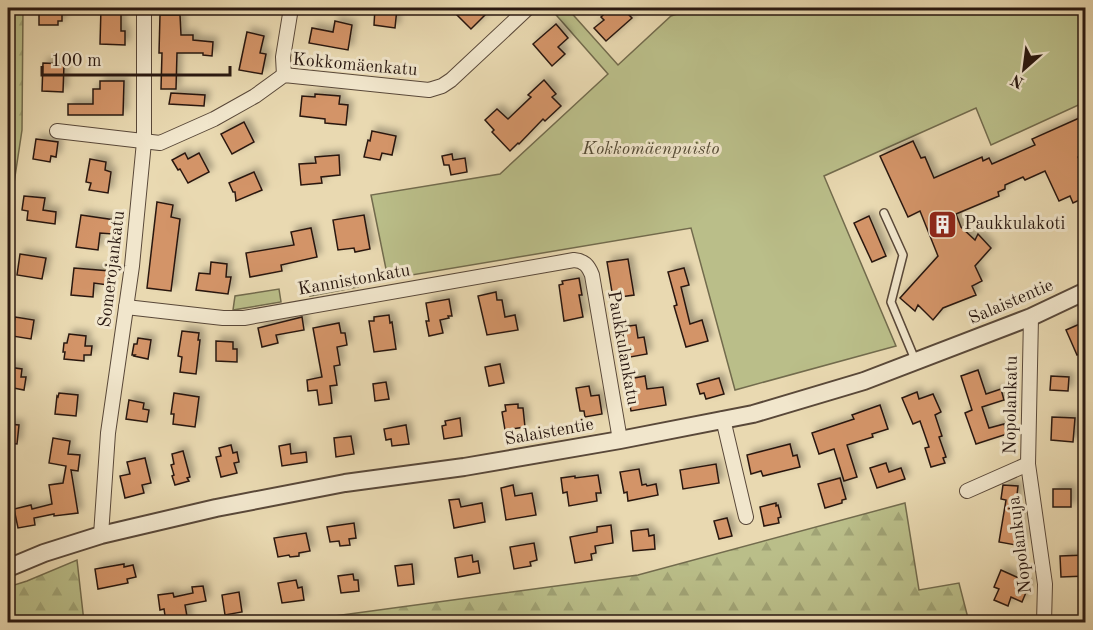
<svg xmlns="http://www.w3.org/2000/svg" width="1093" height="630" font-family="'Old Standard TT',serif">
  <defs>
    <pattern id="forest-firs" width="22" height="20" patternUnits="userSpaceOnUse" patternTransform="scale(1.5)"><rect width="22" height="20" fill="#babe89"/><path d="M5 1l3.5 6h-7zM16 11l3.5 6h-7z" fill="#a0a375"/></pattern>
    <filter id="shadow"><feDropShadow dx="4.5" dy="-4.5" stdDeviation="3" flood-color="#0004"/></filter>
  </defs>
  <rect width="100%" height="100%" fill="#e9d9b1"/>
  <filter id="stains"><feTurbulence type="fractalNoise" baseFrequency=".00333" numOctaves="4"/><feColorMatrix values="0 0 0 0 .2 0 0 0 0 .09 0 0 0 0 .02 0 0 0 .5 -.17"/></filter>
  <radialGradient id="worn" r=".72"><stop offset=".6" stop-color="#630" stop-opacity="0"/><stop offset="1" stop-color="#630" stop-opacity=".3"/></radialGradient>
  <g fill="url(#forest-firs)" stroke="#726b4d" stroke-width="1.5">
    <polygon points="8,8 23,8 22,130 8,223"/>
    <polygon points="905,503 919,590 959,583 969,622 290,622 638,575"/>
    <polygon points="77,560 84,622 8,622 8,587 27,581"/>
  </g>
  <g fill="#babe89" stroke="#726b4d" stroke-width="1.5">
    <polygon points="550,8 567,8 618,65 671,16 695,8 1085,8 1085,102 991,145 976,108 824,176 896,346 735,390 691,228 388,279 371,195 500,174 608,74"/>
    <polygon points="356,275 358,287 310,296 308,284"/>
    <polygon points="279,289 281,302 233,310 235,296"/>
  </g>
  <g fill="#d39467" stroke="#291811" stroke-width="1.5" filter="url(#shadow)">
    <polygon points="39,8 56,8 56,11 62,11 62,21 58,21 58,25 39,25"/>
    <polygon points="101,8 121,8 121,31 125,31 125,45 100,44"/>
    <polygon points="375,8 397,8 395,28 374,25"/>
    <polygon points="461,8 492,8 471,29 455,13"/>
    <polygon points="611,8 622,8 632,18 606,41 594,28 604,20 601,17"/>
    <polygon points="160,15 180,15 181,35 193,35 193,40 213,42 212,56 203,55 203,53 177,53 176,89 161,89 162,53 159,53"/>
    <polygon points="335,21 352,25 348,50 309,43 312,28 333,32"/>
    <polygon points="556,24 568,38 558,47 565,54 552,66 533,44"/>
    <polygon points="247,32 264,36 260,53 266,54 262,74 239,70"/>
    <polygon points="43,63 64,64 63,92 42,91"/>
    <polygon points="544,80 556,94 552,97 561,106 545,121 543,119 519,144 518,143 510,151 492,132 494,130 485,120 497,109 508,119 531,97 528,95"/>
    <polygon points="100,81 124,81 123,115 68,115 68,104 93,104 93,89 100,89"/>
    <polygon points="171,93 205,95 204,106 169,104"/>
    <polygon points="315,94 340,96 339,104 348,105 346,125 325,123 325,119 300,116 302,96 315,97"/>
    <polygon points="1086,115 1086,153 1078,157 1086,174 1086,197 1073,203 1070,196 1059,201 1045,171 1025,180 1023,177 1005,185 1005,189 998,192 999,196 956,214 961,227 975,240 978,234 991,248 975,266 982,281 972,286 976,295 943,308 933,320 918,305 915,311 900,298 938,256 920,211 908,217 880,156 913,141 921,158 925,157 934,178 982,157 983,161 989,158 992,164 1035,145 1032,139"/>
    <polygon points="244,122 254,142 232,154 221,134"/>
    <polygon points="372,131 396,136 392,155 382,153 380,160 364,157 368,140 370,141"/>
    <polygon points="36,139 58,142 56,157 51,156 50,162 33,159"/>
    <polygon points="185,153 188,159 199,153 209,172 188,183 180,169 178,170 172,160"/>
    <polygon points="452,154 453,160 465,158 467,172 451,175 449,165 444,165 442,156"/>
    <polygon points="339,155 340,175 321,177 322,183 301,185 299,164 316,163 315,157"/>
    <polygon points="90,159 106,162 105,170 111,172 108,193 89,190 91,183 86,182"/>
    <polygon points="254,172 262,190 236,201 235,192 233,192 229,183"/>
    <polygon points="24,196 45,198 43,210 56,212 55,224 27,220 28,211 22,210"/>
    <polygon points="157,202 173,205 171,217 180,219 171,291 147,288"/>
    <polygon points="81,215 115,220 113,234 100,233 98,250 76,247"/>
    <polygon points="364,215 370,249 355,252 354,248 338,250 333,220"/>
    <polygon points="869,216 886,256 872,262 854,223"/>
    <polygon points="311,228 317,257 281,265 282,271 250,277 246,253 294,245 291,232"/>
    <polygon points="20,254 46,258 42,279 17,275"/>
    <polygon points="628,259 634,295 613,298 607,262"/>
    <polygon points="211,262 227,264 226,277 231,277 228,294 196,290 199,273 210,274"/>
    <polygon points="74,268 110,271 108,285 94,283 93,297 71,295"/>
    <polygon points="684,268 689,285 681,287 690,324 702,320 708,341 686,347 674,306 677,305 668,272"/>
    <polygon points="579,278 582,295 579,295 583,317 564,321 559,285 563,284 562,281"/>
    <polygon points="496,292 497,300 502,300 505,317 515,315 518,330 487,335 478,296"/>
    <polygon points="449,299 452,316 448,316 449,318 440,320 443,333 429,336 426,321 429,321 426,303"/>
    <polygon points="389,315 390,323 392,322 396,349 374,352 369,321 374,321 374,317"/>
    <polygon points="15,317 34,320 31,339 12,336"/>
    <polygon points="302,317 304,330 276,335 278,343 262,347 258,328"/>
    <polygon points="339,323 341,333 345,333 347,345 337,347 340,365 334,366 337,385 330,386 332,403 319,405 317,390 308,391 307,380 322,377 313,328"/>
    <polygon points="1082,323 1086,332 1086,351 1077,355 1066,330"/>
    <polygon points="636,325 638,338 644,337 647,354 625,358 624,352 620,352 615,328"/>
    <polygon points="182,331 199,333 198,340 200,340 196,374 180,372 182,357 178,356"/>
    <polygon points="69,334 86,336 85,346 92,346 91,355 84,355 84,361 64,359 65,352 63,352 64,343 67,343"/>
    <polygon points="138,338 151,340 148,359 134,356 135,355 132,355 134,344 137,344"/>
    <polygon points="216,341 233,342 233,349 237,349 237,362 216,361"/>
    <polygon points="500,364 504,383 489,386 485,367"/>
    <polygon points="8,367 22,369 21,377 26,377 24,390 8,387"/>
    <polygon points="978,370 986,394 1001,389 1004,400 982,407 989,428 1004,424 1007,434 976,444 965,413 972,410 961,376"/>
    <polygon points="645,376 647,389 663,387 666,405 631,411 630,405 627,405 626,396 629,395 628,389 631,389 629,379"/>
    <polygon points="1051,376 1069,377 1068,391 1050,390"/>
    <polygon points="719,378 724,394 706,399 704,393 700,394 697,384"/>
    <polygon points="386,382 389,399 375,401 373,384"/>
    <polygon points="589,386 591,396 599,395 602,414 585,417 584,411 580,411 576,388"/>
    <polygon points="917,392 919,399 933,394 941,412 935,415 942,436 939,437 946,457 943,458 945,463 931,467 925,448 929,447 920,421 913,424 902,398"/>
    <polygon points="59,393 78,395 76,416 55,414 57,396 58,397"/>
    <polygon points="174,393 199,397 195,427 173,424 174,414 171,414"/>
    <polygon points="129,400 144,403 143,409 149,410 147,422 126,419"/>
    <polygon points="518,404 518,408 523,408 525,427 505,430 502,412 506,411 505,405"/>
    <polygon points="880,405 888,429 872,434 873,437 847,445 857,477 844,481 834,449 819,454 812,433 854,419 852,415"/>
    <polygon points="1052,417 1075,418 1073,442 1051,440"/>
    <polygon points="460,418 462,436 444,439 442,426 446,425 445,421"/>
    <polygon points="8,424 19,425 17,444 8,443"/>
    <polygon points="406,425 409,444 392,446 391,439 386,440 384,429"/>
    <polygon points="351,436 354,454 336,457 334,438"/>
    <polygon points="53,438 70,441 68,454 80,455 78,471 71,470 78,513 54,516 54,514 34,518 35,525 18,528 14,509 31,505 32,509 52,504 49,485 63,483 66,466 49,463"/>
    <polygon points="290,444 291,454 306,452 307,462 282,466 279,446"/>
    <polygon points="790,444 793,456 797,455 800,467 763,476 761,471 751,474 747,455"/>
    <polygon points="231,445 233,453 237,452 239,462 234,463 237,473 221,477 216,457 221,456 219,448"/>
    <polygon points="183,451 190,477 187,478 189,481 175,485 172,476 174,475 171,465 174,464 172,454"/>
    <polygon points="145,458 151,483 142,485 144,493 125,498 120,476 130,474 127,462"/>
    <polygon points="886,463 889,472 901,468 905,479 877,488 870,468"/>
    <polygon points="716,464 719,483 683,489 680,470"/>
    <polygon points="639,469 642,485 646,484 647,486 656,484 658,495 628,501 627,492 624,493 620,472"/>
    <polygon points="598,475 601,493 596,493 597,501 569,506 567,492 563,493 561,478 575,476 575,478"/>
    <polygon points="840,478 846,499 842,500 842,503 825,508 818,484"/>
    <polygon points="513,485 515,496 532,493 536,515 506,520 501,488"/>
    <polygon points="1003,485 1018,486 1015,513 1022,514 1019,532 1024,533 1021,546 999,542 1006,500 1001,499"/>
    <rect x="1053" y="489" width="18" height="18"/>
    <polygon points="459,499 461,507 482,503 485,522 454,528 449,500"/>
    <polygon points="776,503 776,506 778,505 781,517 778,518 779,523 764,526 760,507"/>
    <polygon points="727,518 732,536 719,539 714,521"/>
    <polygon points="354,523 356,538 349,539 350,545 340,546 339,541 330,542 327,527"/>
    <polygon points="611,525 613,543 595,546 596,553 591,554 592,560 575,563 570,537 597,532 597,527"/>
    <polygon points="648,529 649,536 654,535 655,549 633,551 631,531"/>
    <polygon points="306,533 310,551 299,553 299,556 290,557 289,555 278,557 274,538"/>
    <polygon points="534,543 537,560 530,562 531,566 514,569 510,547"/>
    <polygon points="472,555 473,562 478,561 480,573 458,577 455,558"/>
    <polygon points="1086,555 1086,576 1061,577 1060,556"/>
    <polygon points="124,564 124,567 133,565 136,577 127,579 128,583 98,589 95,569"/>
    <polygon points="412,564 414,584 398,586 395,566"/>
    <polygon points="1001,570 1030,583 1022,602 1011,597 1008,606 994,600 999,589 994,587"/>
    <polygon points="353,574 354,580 358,580 359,591 341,593 338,576"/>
    <polygon points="296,580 298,588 302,587 304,600 282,603 278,583"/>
    <polygon points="203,586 206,601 185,605 188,622 166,622 164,609 160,610 158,595 173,593 174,597 193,593 192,587"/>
    <polygon points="239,592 242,612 225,615 222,595"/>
  </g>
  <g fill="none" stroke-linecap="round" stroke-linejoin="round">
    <defs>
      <polyline id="service" points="884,213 903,255 891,302 916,362"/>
      <g id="minor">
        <polyline points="284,75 283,57 291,8"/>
        <polyline points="57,131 160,143 214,119 255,96 284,75 429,90 442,86 451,80 528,8"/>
        <path d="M126 307 223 318H244L574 260C584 261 588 265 592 275L620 440"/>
        <polyline points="723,419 746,517"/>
        <polyline points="1028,464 1045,584 1044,622"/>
        <polyline points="967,491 1028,464 1031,317"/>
        <polyline points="101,535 108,433 132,266 144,142 144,8"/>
      </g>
      <polyline id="tertiary" points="8,568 44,553 101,535 216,508 345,483 464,467 620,440 753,414 864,381 1031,317 1086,291"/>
    </defs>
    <use href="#service" stroke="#594839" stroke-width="10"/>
    <use href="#minor" stroke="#594839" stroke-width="16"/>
    <use href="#tertiary" stroke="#594839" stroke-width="20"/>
    <use href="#service" stroke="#f1e6cc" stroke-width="7"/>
    <use href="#minor" stroke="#f1e6cc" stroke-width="14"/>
    <use href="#tertiary" stroke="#f1e6cc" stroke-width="16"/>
  </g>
  <defs>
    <symbol id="building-square" viewBox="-11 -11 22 22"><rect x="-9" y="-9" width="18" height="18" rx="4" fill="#8f2418" stroke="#f1e6cc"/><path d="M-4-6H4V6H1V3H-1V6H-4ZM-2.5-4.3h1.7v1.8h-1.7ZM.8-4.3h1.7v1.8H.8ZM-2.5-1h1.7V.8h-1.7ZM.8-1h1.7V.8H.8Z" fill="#fff"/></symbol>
  </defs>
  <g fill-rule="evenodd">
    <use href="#building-square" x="926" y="208" width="33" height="33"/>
  </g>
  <g text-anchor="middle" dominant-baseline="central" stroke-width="6" stroke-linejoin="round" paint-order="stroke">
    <g font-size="18" fill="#291811" stroke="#f1e6cc">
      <text transform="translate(355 65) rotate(5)">Kokkomäenkatu</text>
      <text transform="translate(112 269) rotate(-83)">Somerojankatu</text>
      <text transform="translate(354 280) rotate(-10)">Kannistonkatu</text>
      <text transform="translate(1011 302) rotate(-23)">Salaistentie</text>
      <text transform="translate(623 348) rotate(80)">Paukkulankatu</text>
      <text transform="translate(1011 405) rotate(-89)">Nopolankatu</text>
      <text transform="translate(549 432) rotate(-10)">Salaistentie</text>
      <text transform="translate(1020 545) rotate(-97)">Nopolankuja</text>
    </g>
    <g font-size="18" font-style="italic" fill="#544a35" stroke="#f1e6cc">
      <text x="651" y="149">Kokkomäenpuisto</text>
    </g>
    <g font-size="18" fill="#291811" stroke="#f1e6cc" text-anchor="start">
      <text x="964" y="224">Paukkulakoti</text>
    </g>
  </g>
  <rect width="1093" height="630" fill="none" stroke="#e9d9b1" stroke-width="30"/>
  <rect x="9" y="9" width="1075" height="612" fill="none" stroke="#291811" stroke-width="3"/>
  <rect x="15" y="15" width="1063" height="600" fill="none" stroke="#291811" stroke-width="1.5"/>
  <g transform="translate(1024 69) rotate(208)" stroke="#f1e6cc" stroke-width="4.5" paint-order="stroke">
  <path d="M0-4.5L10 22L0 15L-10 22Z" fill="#291811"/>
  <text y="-9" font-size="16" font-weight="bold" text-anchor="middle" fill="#291811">N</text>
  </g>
  <path d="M42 66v9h188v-9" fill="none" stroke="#291811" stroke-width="3"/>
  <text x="51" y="66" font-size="18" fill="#291811" stroke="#f1e6cc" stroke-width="4.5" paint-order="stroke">100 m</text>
  <rect width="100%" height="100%" filter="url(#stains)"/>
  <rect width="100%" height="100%" fill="url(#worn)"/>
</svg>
